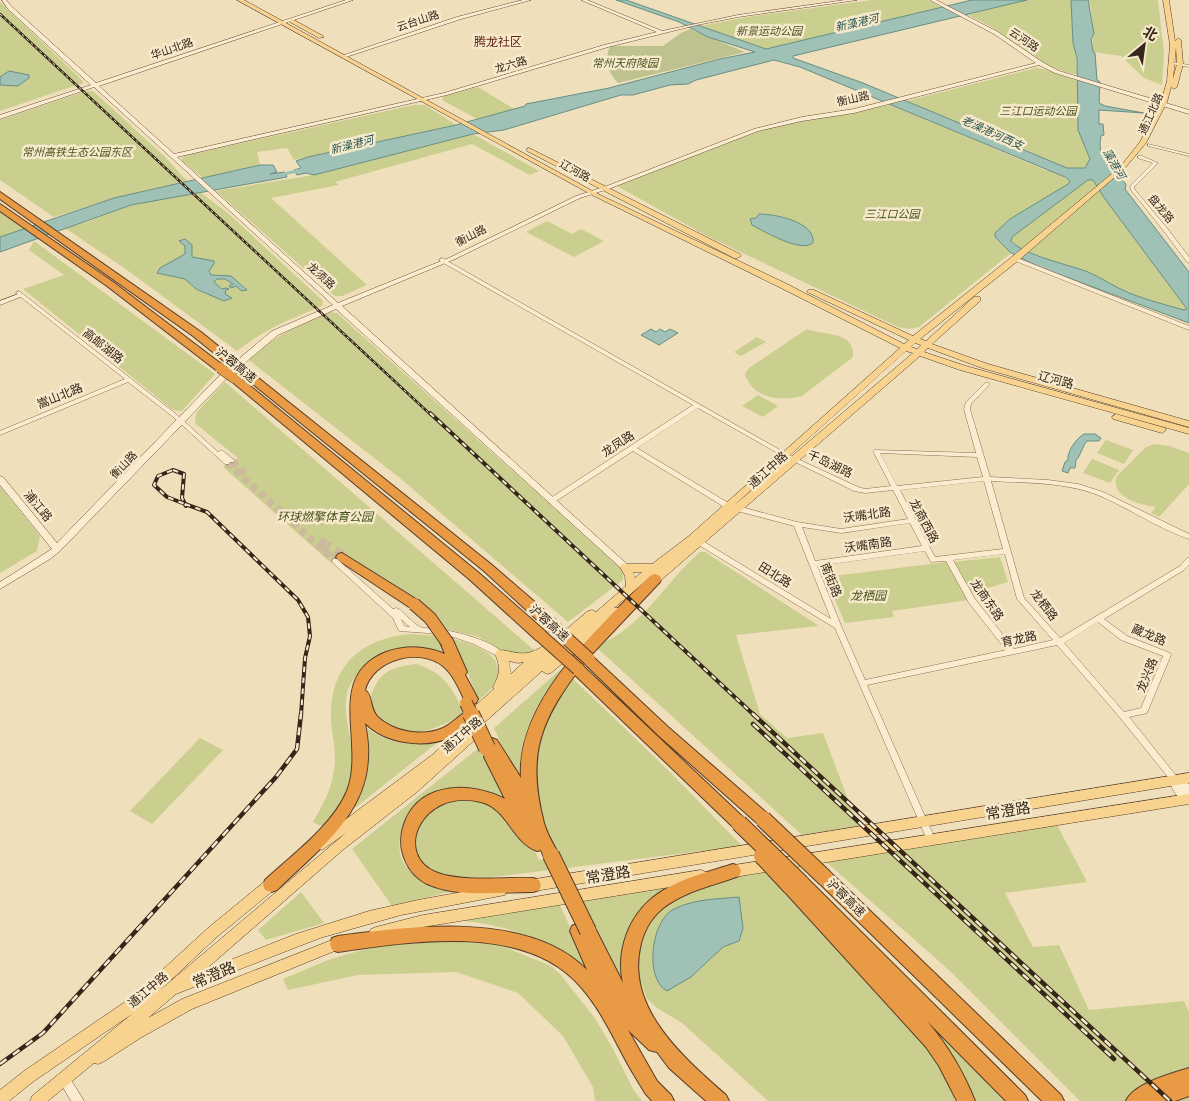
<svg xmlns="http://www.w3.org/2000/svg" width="1189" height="1101" font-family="Bitter,'Noto Sans SC',serif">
  <rect width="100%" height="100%" fill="#f0dfbb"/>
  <g fill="#cacf8f">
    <polygon points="872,0 928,0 943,8 766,49 700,26 748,17"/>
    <path d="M1027 0H1071C1072 26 1076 49 1077 74 1047 71 1023 47 999 32 989 25 978 20 968 15Z"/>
    <polygon points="1088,0 1158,0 1164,53 1162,85 1144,78 1121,56 1093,52 1091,8"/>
    <polygon points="0,2 83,81 83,83 0,111"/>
    <polygon points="1036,68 1044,69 1077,81 1078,130 1090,159 1085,168 1067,168 907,101"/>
    <polygon points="478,87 514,109 477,119 442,100 444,96"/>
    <polygon points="86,91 93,91 164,156 188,182 114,198 54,217 0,180 0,120"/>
    <polygon points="413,105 425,105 456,125 294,160 287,148 257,152 260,165 204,179 181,160 184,156"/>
    <polygon points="891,105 1045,170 1055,172 1070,181 1062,190 1010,219 995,238 1011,253 919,327 909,329 898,327 705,235 617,186 648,172 762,130 803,120"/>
    <polygon points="473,134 539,171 530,175 472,144 335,182 339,185 271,198 367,285 342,296 335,296 216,191 314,175"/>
    <path d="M1088 180H1093L1105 199 1188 309 1184 310C1166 306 1147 300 1129 293 1115 287 1102 278 1088 272 1070 265 1023 255 1011 241L1012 237Z"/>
    <path d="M200 192 229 214 323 301 322 306C291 319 263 330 237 351L127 270 65 228 87 222 131 205Z"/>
    <polygon points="0,210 26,229 0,237"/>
    <polygon points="547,221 572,234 581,229 604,241 574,257 526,232"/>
    <polygon points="34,241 215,374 182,411 173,410 23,289 64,275 29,250"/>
    <path d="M330 312 337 313 623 570V580L568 622 401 479 249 360C272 336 301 325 330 312Z"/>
    <path d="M807 329C824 336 855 330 853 357L802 396C780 402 752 398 745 374L749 368Z"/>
    <polygon points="757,337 766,342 741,356 734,352"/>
    <polygon points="225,382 534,650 528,656 517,658 497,649 479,637 446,629 432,611 343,555 330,562 223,467 238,458 196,424 195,419 197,412"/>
    <polygon points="758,395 778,406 763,417 742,406"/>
    <polygon points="1106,440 1133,450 1124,464 1097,453"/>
    <path d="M1154 444 1170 446 1189 453V484L1159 517 1151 513 1156 507C1140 505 1109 497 1117 476L1146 447Z"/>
    <polygon points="1092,459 1119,470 1110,483 1083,473"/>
    <polygon points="0,486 40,536 37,551 0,573"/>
    <path d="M700 552H705L819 626 736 635 760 714 787 738 823 733 858 826 802 835 595 646C603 642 612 639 619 634 651 612 671 577 700 552Z"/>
    <polygon points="1000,557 1008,582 971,593 953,562"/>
    <polygon points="947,562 968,600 892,611 894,617 845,623 825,577"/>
    <path d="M411 634 439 636 450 658C418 640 385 642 360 671 355 677 348 686 347 694 342 719 355 745 353 771 351 792 338 808 327 825L321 826 313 822C323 804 332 789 334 769 337 754 332 736 331 720 329 667 360 638 411 634Z"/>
    <path d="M452 639C471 643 507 654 497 681 493 689 484 695 478 701L467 671Z"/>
    <path d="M416 664C444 673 452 687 464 713 428 736 394 744 369 701 378 673 387 668 416 664Z"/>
    <path d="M561 669 565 671C546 693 530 717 524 746 522 757 523 770 522 781L519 783 494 728Z"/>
    <polygon points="571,677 669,771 742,846 493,877 461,877 444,876 432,871 421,863 414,853 415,826 422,815 454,798 485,802 500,809 533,847 539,860 560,859 543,826 535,788 534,762 542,726"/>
    <path d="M364 726C388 744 407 747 436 740L438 742 355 808 353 805Z"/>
    <polygon points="200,738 223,750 152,824 130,811"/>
    <path d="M480 747 504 798 502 800C473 785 466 788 437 799 430 801 420 802 415 806 408 811 402 826 401 833 391 874 428 885 461 889L392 906 352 849Z"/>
    <polygon points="1056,823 1087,882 1005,893 1033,947 1059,945 1089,1010 1184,1001 1189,1012 1189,1101 1080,1101 949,970 825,861"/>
    <path d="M764 870C794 902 824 933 854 964 890 1001 943 1050 955 1101H768L682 1023 657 1008 647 999 636 967 639 933 660 905 716 881Z"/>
    <path d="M676 883C629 913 623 928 625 983L620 985 578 899Z"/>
    <polygon points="301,892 324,923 266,940 258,930"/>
    <path d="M559 903 594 979C551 943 520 927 464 921L463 918Z"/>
    <polygon points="451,941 497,944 551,966 560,974 594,1017 612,1047 633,1089 642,1101 595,1101 593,1087 563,1036 518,993 456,972 358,975 288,990 283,979 328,960 376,946"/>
    <polygon points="892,983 1005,1101 970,1101"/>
  </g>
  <path fill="#bec28f" d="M690 29 745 52 618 83C607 71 604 61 610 46H663L681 33Z"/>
  <g fill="#a0c1b6" stroke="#678f83" fill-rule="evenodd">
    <path d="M616 0H626L766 49 972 0H1027L793 56V58L863 83 1067 168H1085L1090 159 1078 130 1077 58 1073 43 1071 0H1088L1094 34 1091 39 1093 52 1095 53 1097 80 1100 82 1099 103 1105 106 1144 113 1099 110V124H1103L1104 135 1101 136C1096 158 1111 169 1126 184L1125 189 1189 272V323L1037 266 1011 253 995 237V233L1010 219 1068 184 1070 181 1065 177 800 67 774 60 696 80 688 84 670 85 633 95H621L504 130 473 134 314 175 306 173 297 175 294 170 301 168 296 161 308 157 456 125 525 106 526 104 609 88 720 59 755 52 708 37 679 22ZM1088 180H1093L1105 199 1187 309 1184 310C1166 305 1147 300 1129 293 1115 287 1102 278 1088 272 1070 265 1023 255 1011 241L1012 237Z"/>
    <polygon points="9,71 29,75 29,78 18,86 0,85 0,77"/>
    <polygon points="260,165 273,165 277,172 270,174 285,172 287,177 131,205 0,252 0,237 114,198"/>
    <path d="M759 214C775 214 816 222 813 243 801 253 765 232 752 225L750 219 756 218Z"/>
    <polygon points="185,239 192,245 192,257 214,261 214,264 209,271 211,275 231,276 247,290 242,291 236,286 231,288 229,286 233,284 225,279 217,279 214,282 222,289 226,288 229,289 226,290 225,294 232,298 224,301 196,289 185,279 157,273 160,268 185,254 185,246 179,241"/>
    <polygon points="651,329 656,332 660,329 665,332 670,329 678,333 659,345 641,335"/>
    <path d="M1084 434H1095L1101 438 1099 441H1087C1082 446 1081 456 1076 460L1075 468H1070L1068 473 1062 471 1065 462 1068 460C1067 451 1076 439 1084 434Z"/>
    <path d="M739 897 743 928 739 941 723 947 691 977 667 991C644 979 651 920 674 909 694 899 717 899 739 897Z"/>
  </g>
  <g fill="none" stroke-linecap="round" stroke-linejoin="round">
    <polygon fill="#a0c1b6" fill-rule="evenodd" points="307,167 310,169 309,170 272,178 269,176"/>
    <g stroke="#cbba9b" stroke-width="7" stroke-dasharray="7 4" stroke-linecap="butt">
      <polyline points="232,461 245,473"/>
      <polyline points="227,463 335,561"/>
    </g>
    <polyline stroke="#cbba9b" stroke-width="12" stroke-dasharray="12 6" stroke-linecap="butt" points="319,542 342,557"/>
    <defs>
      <g id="street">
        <polygon points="1171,62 1189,65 1189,67 1171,64"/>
        <polygon points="1148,144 1189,154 1189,156 1148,146"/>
        <polygon points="1138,156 1142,156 1158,163 1134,187 1135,190 1167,228 1189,257 1189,263 1187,262 1163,230 1131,190 1130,186 1153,163 1138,158"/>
        <polygon points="1015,257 1189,326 1189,330 1013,260 1012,259"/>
        <path d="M442 258 787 454 858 487 865 489 891 486 873 451 874 450 976 453 964 409 966 402 985 383H989L990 384 989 385 971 404 970 409 990 477 1048 480 1078 484 1103 492 1189 534V539C1157 528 1129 508 1098 495 1064 482 1027 483 991 481L1024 598 1060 638 1180 566 1187 558H1189V565L1184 570 1104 619 1127 636 1170 653 1171 655 1147 713 1129 717 1178 778 1179 780 1178 782 1175 783 1172 782 1117 714 1057 645 867 685 935 839 934 842 931 843 928 842 835 628 697 544 696 542 699 540H701L831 619 794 526 726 508 633 451 553 503H549L548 501 549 499 693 405 440 261 439 260ZM698 408 783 456 854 491 865 493 893 490 908 519 841 529 797 522 730 504 637 448ZM880 453 977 457 983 477 897 486ZM984 481 1003 549 935 557 900 490ZM910 523 922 546 815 561 802 527 841 533ZM925 551 931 562 946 561 969 603 1006 650 865 680 842 628 817 566ZM1005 554 1017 599 1053 640 1014 649 975 599 953 560ZM1098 622 1121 640 1163 656 1141 708 1124 712 1064 643Z"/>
        <polygon points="19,291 176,414 218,452 221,450 223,451 234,460 235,461 234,462 230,462 229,464 225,464 172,416 128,382 0,435 0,431 125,379 17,294 16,293"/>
        <path d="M333 559H337L393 609 396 608 399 609C405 614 413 623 420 627 425 629 433 628 439 629 457 632 492 640 504 654L503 656H497L474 644 453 637 428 633 399 631 393 618 333 563 332 561ZM401 619 410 627 404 626Z"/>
      </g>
      <g id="secondary">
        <polygon points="2,0 6,0 12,7 96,83 346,0 353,0 99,86 174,154 444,93 604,45 657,32 581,0 587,0 662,31 738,15 845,0 857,0 738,17 697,25 608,47 447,95 177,157 338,303 451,257 576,196 607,186 754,129 802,117 854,109 1036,63 994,34 930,0 936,0 998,32 1042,62 1059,71 1189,110 1189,114 1055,73 1039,65 854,113 802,121 758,131 611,188 580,198 455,259 342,306 628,565 629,567 628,569 622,569 336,309 278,335 228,377 60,551 50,559 0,589 0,582 52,549 0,485 0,476 3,477 57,543 222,373 272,331 333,305 94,87 0,119 0,115 91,85 8,9"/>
        <polygon points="523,0 531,0 461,19 346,57 341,56 457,17"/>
        <polygon points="21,293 24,295 23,296 0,305 0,301"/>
        <path d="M1175 776 1189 784V805C1179 800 1168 788 1171 777Z"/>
        <polygon points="64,1073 68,1075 84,1101 71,1101 58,1079 60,1075"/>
      </g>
      <g id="primary">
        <path d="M237 0H244L598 194 785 283 904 344 909 340 807 292 808 290H814L913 336 1013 256 1120 167 1140 142 1161 102 1167 81 1170 45 1163 0H1169L1175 41 1178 38 1181 40 1183 64 1177 87 1174 89 1171 87 1167 102 1146 143 1124 169 1019 260 920 339 926 341 974 297H980V301L932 344 988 364 1189 421V427L982 368 928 348 924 352 966 366 1189 428V434L960 370 920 356 653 587H645L644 584 654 574 614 608H621L622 611 621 614 551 673 547 674 542 671 476 730 480 734 478 737 417 792 344 849 205 970 296 934 369 911 418 900 500 885 505 887 506 891 505 895 401 915 320 938 176 994 148 1018 182 999 342 936 347 938 349 942 347 946 192 1009 142 1037 103 1062 98 1064 94 1063 48 1101H30L32 1096 132 1014 34 1081 9 1101H0V1090L24 1071 135 995 208 928 270 877 275 875 280 877 281 881 280 885 218 936 159 991 346 833 322 850 318 848 316 844 318 840 432 755 468 723 464 722 462 719 464 716 494 689 493 687C500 674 501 667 495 654L496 651C504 648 516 655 527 653 545 650 573 623 588 611L592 610 596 612 626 586 625 576 620 567 621 564H652L689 536 900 348 779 287 594 196ZM1176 47 1177 64 1173 79ZM915 343 921 345 917 349 911 347ZM906 351 913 353 731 508ZM633 572H642L635 578ZM509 661 518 663 524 662 511 674Z"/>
        <polygon points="292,19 323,36 324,37 319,38 290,22 289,21"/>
        <polygon points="529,148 740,254 741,256 737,258 734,258 527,151 527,149"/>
        <polygon points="1116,414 1165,428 1166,430 1162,433 1113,419 1112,417"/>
        <polygon points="1189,773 1189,783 529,892 524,890 523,886 524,882 529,880"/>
        <polygon points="1189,794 1189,804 728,878 724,876 722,872 724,868 728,866"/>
        <polygon points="701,870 706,872 707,876 706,880 701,882 423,927 376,939 371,937 369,933 371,929 376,927 423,915"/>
      </g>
      <g id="highway">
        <polygon points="0,192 201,332 233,358 234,360 233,362 225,362 193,336 0,199"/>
        <polygon points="0,204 113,282 224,366 225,368 224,370 216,370 107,286 0,211"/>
        <polygon points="242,367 246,368 492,565 558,622 560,626 558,630 548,630 484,571 238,372 237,370 238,368"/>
        <polygon points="234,375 238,376 479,573 546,632 548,636 546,640 536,640 469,579 230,380 229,378 230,376"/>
        <polygon points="342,553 419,601 421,604 419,607 409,607 338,560 336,557 338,554"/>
        <path d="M655 574 660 576 661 579 660 582 591 655 668 727 768 814 771 819 768 824 763 826 758 824 658 735 584 663 582 665 744 818 747 823 744 828 739 830 734 828 575 675C537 726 528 761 544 823 547 834 554 845 559 855L557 860 551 862 545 860 541 850 537 851C512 842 508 809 481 802 420 787 392 857 438 873 462 882 507 877 533 878L539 880 541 885 539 890 533 892C499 892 459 898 427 884 417 879 409 870 405 860 399 846 400 833 406 819 423 781 473 782 505 799L484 757 489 752 485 744 487 740 492 738 497 740 521 778C516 700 600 627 650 576Z"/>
        <path d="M447 637 452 638 467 672 465 675 478 699 476 703 471 705 466 703C460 691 454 675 443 666 419 647 373 659 365 690 373 695 369 708 378 717 393 732 423 737 443 728 453 723 461 713 472 709L477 711 479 715 477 719C469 725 461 733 452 737 424 749 386 744 365 723 367 734 369 746 368 757 367 815 315 853 277 890L271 892 265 890 263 885 265 880C292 855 333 825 347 791 366 743 324 677 386 652 406 645 426 646 445 654L440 642 442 638Z"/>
        <path d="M733 864 739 866 741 871 739 876C713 886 684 891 662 909 650 919 643 933 640 948 627 1010 685 1059 726 1095L729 1101H706L669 1068 657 1052 649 1050 628 1030 657 1081 671 1095 674 1101H652L645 1093C638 1081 630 1069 624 1057 611 1033 599 1007 580 986 525 923 412 941 338 952L332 950 330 944 332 938 338 936C413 926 529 911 587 970L570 931 572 926 578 923 594 926 623 983C619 966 621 949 627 933 646 886 689 878 733 864Z"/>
        <polygon points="825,871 831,873 1061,1095 1064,1101 1042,1101 819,883 817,878 819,873"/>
        <path d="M801 876 807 878 1025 1095 1028 1101H1006L927 1021C948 1046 963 1071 975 1101H957L939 1066 926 1047 784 891 782 886 784 881 790 879 794 880Z"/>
        <path d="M1189 1068V1096L1175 1101H1126C1133 1084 1172 1073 1189 1068Z"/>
      </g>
    </defs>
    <use href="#street" stroke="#896e54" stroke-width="1"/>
    <use href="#secondary" stroke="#6a4f38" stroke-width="1"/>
    <use href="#primary" stroke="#553c29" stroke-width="1"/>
    <use href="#highway" stroke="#553c29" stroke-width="2"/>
    <use href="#street" fill="#fbeccf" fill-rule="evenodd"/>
    <use href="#secondary" fill="#fbeccf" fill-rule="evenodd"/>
    <use href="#primary" fill="#f8d38f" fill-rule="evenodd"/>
    <use href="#highway" fill="#e89a44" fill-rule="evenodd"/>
    <defs>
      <polyline id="rail-far2" points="0,14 431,415"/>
      <g id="rail-far1">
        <polyline points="430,413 754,715"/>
        <polygon points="173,470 184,474 182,498 185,504 167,497 154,485 158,476"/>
        <polyline points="185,504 207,512 298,600 308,617 310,636 305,658 301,715"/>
        <polyline points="185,504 186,506"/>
      </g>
      <g id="rail">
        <polyline points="753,714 1170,1101"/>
        <polyline points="753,724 1114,1059"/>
        <polyline points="0,1064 43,1033 276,777 297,749 301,714"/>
      </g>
    </defs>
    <use href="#rail-far2" stroke="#36271a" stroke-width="2.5"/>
    <use href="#rail-far1" stroke="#36271a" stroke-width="4"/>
    <use href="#rail" stroke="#36271a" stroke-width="4.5"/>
    <use href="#rail-far2" stroke="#f7e9cb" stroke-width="1" stroke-dasharray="3" stroke-linecap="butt"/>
    <use href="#rail-far1" stroke="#f7e9cb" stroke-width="2" stroke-dasharray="5.5" stroke-linecap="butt"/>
    <use href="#rail" stroke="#f7e9cb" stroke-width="2.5" stroke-dasharray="8" stroke-linecap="butt"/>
    <defs>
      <g id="highway-bridge-far2">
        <polyline points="229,360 242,370"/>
        <polyline points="220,368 234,378"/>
      </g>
      <g id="highway-bridge-far1">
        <polyline points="414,604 430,618 447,642"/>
        <polyline points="553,626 589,659"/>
        <polyline points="541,636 578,669"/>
        <polyline points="466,703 472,715"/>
      </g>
      <g id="highway-bridge">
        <polyline points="471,714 487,748"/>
        <polyline points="763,819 825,878"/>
        <polyline points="739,823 801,883"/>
        <polyline points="551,855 588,931"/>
        <polyline points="762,856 790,886"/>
      </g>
    </defs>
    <use href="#highway-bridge-far2" stroke="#553c29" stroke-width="11" stroke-linecap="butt"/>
    <use href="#highway-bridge-far1" stroke="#553c29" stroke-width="14" stroke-linecap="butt"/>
    <use href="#highway-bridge" stroke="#553c29" stroke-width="18" stroke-linecap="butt"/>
    <use href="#highway-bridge-far2" stroke="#e89a44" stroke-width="10"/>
    <use href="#highway-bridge-far1" stroke="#e89a44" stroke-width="12"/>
    <use href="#highway-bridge" stroke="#e89a44" stroke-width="16"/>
  </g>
  <g text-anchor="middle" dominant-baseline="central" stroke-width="5" stroke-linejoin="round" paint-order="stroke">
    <g font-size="11" fill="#36271a" stroke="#f7e9cb">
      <text transform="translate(418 21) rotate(-18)">云台山路</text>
      <text transform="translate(1024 40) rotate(34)">云河路</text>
      <text transform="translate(172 49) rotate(-19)">华山北路</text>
      <text transform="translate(511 65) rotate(-16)">龙六路</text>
      <text transform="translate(853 99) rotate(-13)">衡山路</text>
      <text transform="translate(1151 114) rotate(-66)">通江北路</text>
      <text transform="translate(575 171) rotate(29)">辽河路</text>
      <text transform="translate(1161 209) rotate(50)">盘龙路</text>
      <text transform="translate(471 236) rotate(-27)">衡山路</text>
      <text transform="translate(321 276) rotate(42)">龙须路</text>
      <text transform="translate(124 465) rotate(-46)">衡山路</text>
    </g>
    <g font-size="11" font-style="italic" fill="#285753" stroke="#f7e9cb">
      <text transform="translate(857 23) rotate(-13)">新藻港河</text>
      <text transform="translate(992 133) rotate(24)">老澡港河西支</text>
      <text transform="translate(352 145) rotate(-14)">新澡港河</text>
      <text transform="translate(1114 164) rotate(60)">藻港河</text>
    </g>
    <g font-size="11" font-style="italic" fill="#49541f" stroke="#f7e9cb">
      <text x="769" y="31">新景运动公园</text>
      <text x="625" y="63">常州天府陵园</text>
      <text x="1038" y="111">三江口运动公园</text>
      <text x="77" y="152">常州高铁生态公园东区</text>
      <text x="892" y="214">三江口公园</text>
    </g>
    <g font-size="12" fill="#662417" stroke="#f7e9cb">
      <text x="498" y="42">腾龙社区</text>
    </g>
    <g font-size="12" fill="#36271a" stroke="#f7e9cb">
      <text transform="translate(103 346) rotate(38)">高邮湖路</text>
      <text transform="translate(236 365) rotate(39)">沪蓉高速</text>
      <text transform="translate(1056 380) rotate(15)">辽河路</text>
      <text transform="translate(60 396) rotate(-22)">嵩山北路</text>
      <text transform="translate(618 444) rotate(-33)">龙凤路</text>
      <text transform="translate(830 464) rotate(25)">千岛湖路</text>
      <text transform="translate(768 470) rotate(-42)">通江中路</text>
      <text transform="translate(38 506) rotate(50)">浦江路</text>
      <text transform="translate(867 515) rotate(-8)">沃嘴北路</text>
      <text transform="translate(924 521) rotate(62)">龙商西路</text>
      <text transform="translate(868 545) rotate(-8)">沃嘴南路</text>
      <text transform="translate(775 575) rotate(32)">田北路</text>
      <text transform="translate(831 580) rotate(68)">南街路</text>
      <text transform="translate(987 600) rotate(55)">龙商东路</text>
      <text transform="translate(1044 605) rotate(52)">龙栖路</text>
      <text transform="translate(549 623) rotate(42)">沪蓉高速</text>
      <text transform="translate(1149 635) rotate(23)">藏龙路</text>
      <text transform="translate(1019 639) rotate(-12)">育龙路</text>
      <text transform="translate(1147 675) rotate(-68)">龙兴路</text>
      <text transform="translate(462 735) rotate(-41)">通江中路</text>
      <text transform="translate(846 898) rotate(44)">沪蓉高速</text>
      <text transform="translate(148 990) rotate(-40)">通江中路</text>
    </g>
    <g font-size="12" font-style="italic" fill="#49541f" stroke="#f7e9cb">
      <text x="325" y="517">环球燃擎体育公园</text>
      <text x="868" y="596">龙栖园</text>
    </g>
    <g font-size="15" fill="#36271a" stroke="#f7e9cb">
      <text transform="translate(1008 811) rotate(-9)">常澄路</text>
      <text transform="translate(608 875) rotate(-9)">常澄路</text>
      <text transform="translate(214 975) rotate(-23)">常澄路</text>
    </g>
  </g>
  <g transform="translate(1144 45) rotate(29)" stroke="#f7e9cb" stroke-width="4" paint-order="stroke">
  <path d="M0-4L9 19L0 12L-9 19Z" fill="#36271a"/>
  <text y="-8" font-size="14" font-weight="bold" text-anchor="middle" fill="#36271a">北</text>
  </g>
</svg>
